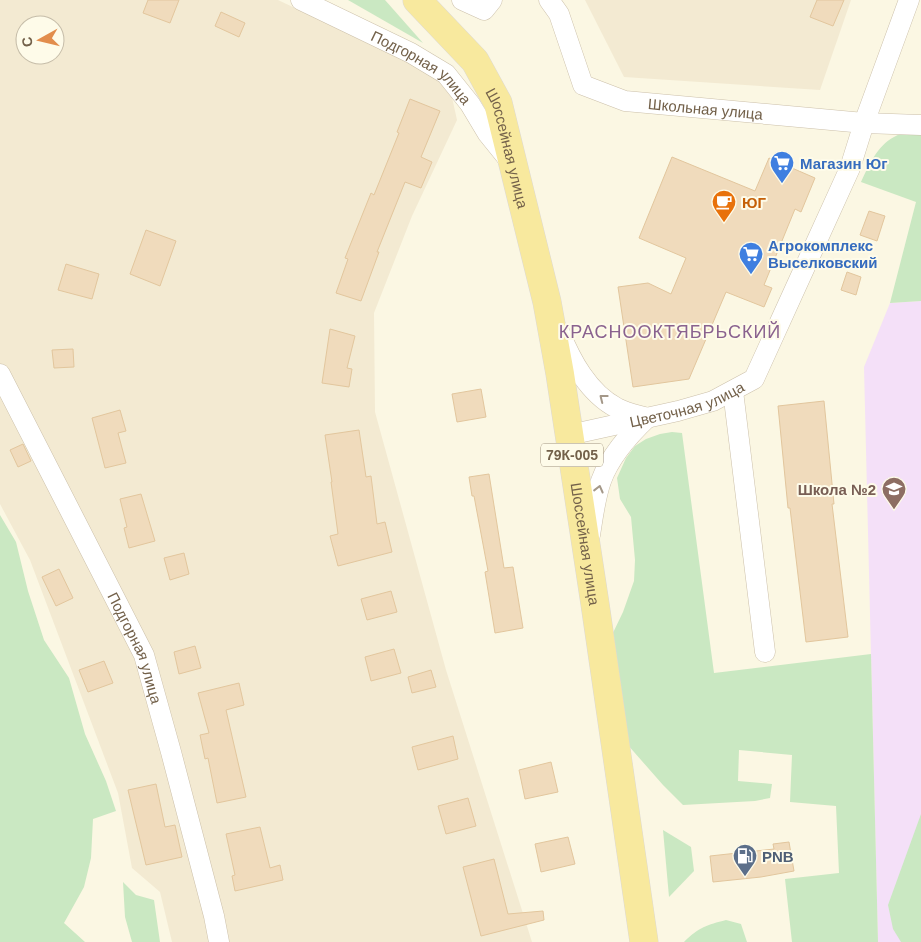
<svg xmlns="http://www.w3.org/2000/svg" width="921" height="942" font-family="Helvetica,sans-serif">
  <rect width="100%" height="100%" fill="#fbf7e3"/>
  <g fill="#f3ead2" fill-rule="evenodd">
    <path d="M0 0H278L428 71 451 93 457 120 412 216 374 313 375 412 446 670 532 942H172L160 892 132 868 118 793 30 560 0 504ZM25 25H55V55H25Z"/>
    <polygon points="585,0 851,0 820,90 624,77"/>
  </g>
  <polygon fill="#f4e0f8" points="921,301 921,942 878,942 864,367 890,303"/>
  <g fill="#cae8c2">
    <polygon points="348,0 385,0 423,43"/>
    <path d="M909 131 921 132V301L890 303 916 202 861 182C869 165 877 146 894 137 899 134 904 133 909 131Z"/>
    <polygon points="672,432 682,433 714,673 871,654 878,942 792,942 785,879 839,873 836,806 790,802 792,755 739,750 738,781 772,784 770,798 755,801 683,805 663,785 627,744 611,637 623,612 634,581 635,560 631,517 620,499 617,478 626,458 635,446 646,439 660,434"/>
    <polygon points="0,515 16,542 28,591 44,640 69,678 85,734 106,781 116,811 93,819 91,858 84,887 64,923 85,942 0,942"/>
    <polygon points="921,814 921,942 901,942 893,929 888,905"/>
    <polygon points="663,830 691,847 694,871 669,897"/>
    <polygon points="123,882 136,895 154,900 160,942 132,942 125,917"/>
    <path d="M726 920 741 924 747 942H684C699 927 707 925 726 920Z"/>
  </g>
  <g fill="#f0dbbc" stroke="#e2c69d">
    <polygon points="148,0 179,0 170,23 143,13"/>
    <polygon points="817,0 844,0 833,26 810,17"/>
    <polygon points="221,12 245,23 239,37 215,26"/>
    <polygon points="410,99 440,111 421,157 432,162 421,188 405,182 377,252 379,252 361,301 336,293 348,259 345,258 371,193 374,195 399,133 397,132"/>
    <polygon points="672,157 755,191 769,158 815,178 801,212 795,209 764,285 772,288 764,307 726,292 689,379 633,387 618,287 648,283 671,294 686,258 639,238"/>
    <polygon points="869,211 885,216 877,241 860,235"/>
    <polygon points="146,230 176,241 160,286 130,274"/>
    <polygon points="66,264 99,274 92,299 58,290"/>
    <polygon points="847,272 861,277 856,295 841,290"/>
    <polygon points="330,329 355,336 347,368 352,369 349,387 322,383"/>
    <polygon points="73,349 74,367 54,368 52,350"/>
    <polygon points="481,389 486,417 457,422 452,394"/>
    <polygon points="824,401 834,504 832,504 848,637 806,642 790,508 788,508 778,406"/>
    <polygon points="120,410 126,431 118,433 126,463 105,468 92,418"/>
    <polygon points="359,430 366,477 371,476 377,524 385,522 392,552 338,566 330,536 338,534 331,482 332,482 325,435"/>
    <polygon points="23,444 31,461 18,467 10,450"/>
    <polygon points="489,474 504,568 513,567 523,628 495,633 485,572 488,571 474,496 472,496 469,477"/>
    <polygon points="141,494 155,541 129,548 124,528 127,527 120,499"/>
    <polygon points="184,553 189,574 170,580 164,558"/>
    <polygon points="59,569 73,598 56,606 42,577"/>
    <polygon points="391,591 397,612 367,620 361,599"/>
    <polygon points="195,646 201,668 179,674 174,652"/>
    <polygon points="394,649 401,673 371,681 365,657"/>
    <polygon points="104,661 113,683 88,692 79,670"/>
    <polygon points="431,670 436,687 412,693 408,677"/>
    <polygon points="239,683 244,705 226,710 246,797 217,803 208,758 205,759 200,735 209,733 198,693"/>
    <polygon points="453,736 458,759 418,770 412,747"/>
    <polygon points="551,762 558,792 525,799 519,770"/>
    <polygon points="156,784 165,827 175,825 182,857 146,865 128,790"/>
    <polygon points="468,798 476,826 446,834 438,806"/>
    <polygon points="260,827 270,868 280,865 283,880 235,891 232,876 235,875 226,834"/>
    <polygon points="568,837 575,864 541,872 535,844"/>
    <polygon points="789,842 794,871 761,877 713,882 710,856 774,849 773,844"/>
    <polygon points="494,859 508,914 543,911 544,920 481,936 463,867"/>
  </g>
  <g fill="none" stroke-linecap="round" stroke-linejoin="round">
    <defs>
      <g id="street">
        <path id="s1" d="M301 0 411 53 446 74 470 104 488 134 509 160"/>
        <polyline points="462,0 484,10 492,0"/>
        <path id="s2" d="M549 0 559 14 583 85 625 101 864 123 921 125"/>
        <path d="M559 331C571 360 588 393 617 408 626 413 637 415 647 418 628 436 610 456 601 481 595 498 593 517 590 535"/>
        <path id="s3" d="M0 374 144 655 171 752 214 916 219 942"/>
        <polyline points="733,391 765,652"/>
        <path id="s4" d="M569 435 678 411 713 401 754 379 850 168 864 123 909 0"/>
      </g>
      <g id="primary">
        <path id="s5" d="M417 0 475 61 498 103 547 302 560 374 595 604 644 942"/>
      </g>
    </defs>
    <use href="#street" stroke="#ccc0aa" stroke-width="21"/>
    <use href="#primary" stroke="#ddd9d4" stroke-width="29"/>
    <use href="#street" stroke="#fff" stroke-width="20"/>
    <use href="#primary" stroke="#f8e99e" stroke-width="28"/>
  </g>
  <defs><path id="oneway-chevron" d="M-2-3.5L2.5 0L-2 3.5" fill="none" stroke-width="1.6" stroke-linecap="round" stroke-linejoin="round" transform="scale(1.25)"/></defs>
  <g stroke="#a49889">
    <use href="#oneway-chevron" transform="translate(603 398) rotate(-142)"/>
    <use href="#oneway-chevron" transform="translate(599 489) rotate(-76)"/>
  </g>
  <defs>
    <symbol id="supermarket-pin" viewBox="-11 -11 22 30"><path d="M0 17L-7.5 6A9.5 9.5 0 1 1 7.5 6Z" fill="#3f7fe0" stroke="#fefbe9"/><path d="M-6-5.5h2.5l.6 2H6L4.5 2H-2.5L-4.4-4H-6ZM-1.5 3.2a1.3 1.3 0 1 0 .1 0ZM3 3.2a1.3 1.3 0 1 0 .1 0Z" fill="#fff"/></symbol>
    <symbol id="cafe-pin" viewBox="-11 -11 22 30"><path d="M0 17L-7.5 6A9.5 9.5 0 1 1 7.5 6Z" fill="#e8710a" stroke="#fefbe9"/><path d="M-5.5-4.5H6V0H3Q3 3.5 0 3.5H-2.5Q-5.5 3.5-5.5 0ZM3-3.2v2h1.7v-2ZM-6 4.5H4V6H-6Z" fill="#fff"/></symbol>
    <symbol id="school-pin" viewBox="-11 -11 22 30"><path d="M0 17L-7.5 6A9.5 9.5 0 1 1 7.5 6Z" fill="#8d6e63" stroke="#fefbe9"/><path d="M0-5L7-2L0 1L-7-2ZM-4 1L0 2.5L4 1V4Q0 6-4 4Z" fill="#fff"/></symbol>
    <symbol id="fuel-pin" viewBox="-11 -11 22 30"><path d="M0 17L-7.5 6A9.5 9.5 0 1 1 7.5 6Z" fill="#5c6f8a" stroke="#fefbe9"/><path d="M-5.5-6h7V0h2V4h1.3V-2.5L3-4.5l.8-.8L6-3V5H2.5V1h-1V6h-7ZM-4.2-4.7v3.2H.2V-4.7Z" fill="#fff"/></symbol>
  </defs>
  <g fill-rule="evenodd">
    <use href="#supermarket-pin" x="768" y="149" width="28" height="38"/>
    <use href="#cafe-pin" x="710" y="188" width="28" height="38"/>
    <use href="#supermarket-pin" x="737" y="240" width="28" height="38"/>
    <use href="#school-pin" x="880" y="475" width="28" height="38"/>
    <use href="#fuel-pin" x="731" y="842" width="28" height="38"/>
  </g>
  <g text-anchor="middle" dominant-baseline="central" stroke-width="4" stroke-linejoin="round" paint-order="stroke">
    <rect fill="#fefbe9" stroke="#9d8f7a" stroke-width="1" x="541" y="443.5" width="62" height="23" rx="4"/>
    <g font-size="14" font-weight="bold" fill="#73614a">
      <text x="572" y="455">79К-005</text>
    </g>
    <g font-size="15" fill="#73614a" stroke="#fefbe9">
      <text stroke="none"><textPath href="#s1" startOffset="139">Подгорная улица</textPath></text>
      <text stroke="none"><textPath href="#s2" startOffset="218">Школьная улица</textPath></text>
      <text stroke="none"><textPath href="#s5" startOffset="178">Шоссейная улица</textPath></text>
      <text stroke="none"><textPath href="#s4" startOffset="122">Цветочная улица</textPath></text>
      <text stroke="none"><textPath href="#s5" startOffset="582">Шоссейная улица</textPath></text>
      <text stroke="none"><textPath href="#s3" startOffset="306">Подгорная улица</textPath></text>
    </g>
    <g font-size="15" font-weight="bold" fill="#366cbe" stroke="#fefbe9" text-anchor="start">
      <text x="800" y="163">Магазин Юг</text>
      <text x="768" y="245">Агрокомплекс<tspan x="768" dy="17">Выселковский</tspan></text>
    </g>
    <g font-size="15" font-weight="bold" fill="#c56008" stroke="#fefbe9" text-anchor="start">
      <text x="742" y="202">ЮГ</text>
    </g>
    <g font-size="15" font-weight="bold" fill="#785e54" stroke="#fefbe9" text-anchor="end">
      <text x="876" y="489">Школа №2</text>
    </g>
    <g font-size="15" font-weight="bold" fill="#4e5e75" stroke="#fefbe9" text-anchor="start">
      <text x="762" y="856">PNB</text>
    </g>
    <g font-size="18" letter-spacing="1" fill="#8a628f" stroke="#fefbe9">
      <text x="670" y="332">КРАСНООКТЯБРЬСКИЙ</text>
    </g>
  </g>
  <g transform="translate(40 40) rotate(262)"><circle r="24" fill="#fefbe9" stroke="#c6bda9"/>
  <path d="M0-4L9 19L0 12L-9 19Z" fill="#e28d4c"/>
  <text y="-8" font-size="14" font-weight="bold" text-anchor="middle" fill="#73614a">С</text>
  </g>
</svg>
